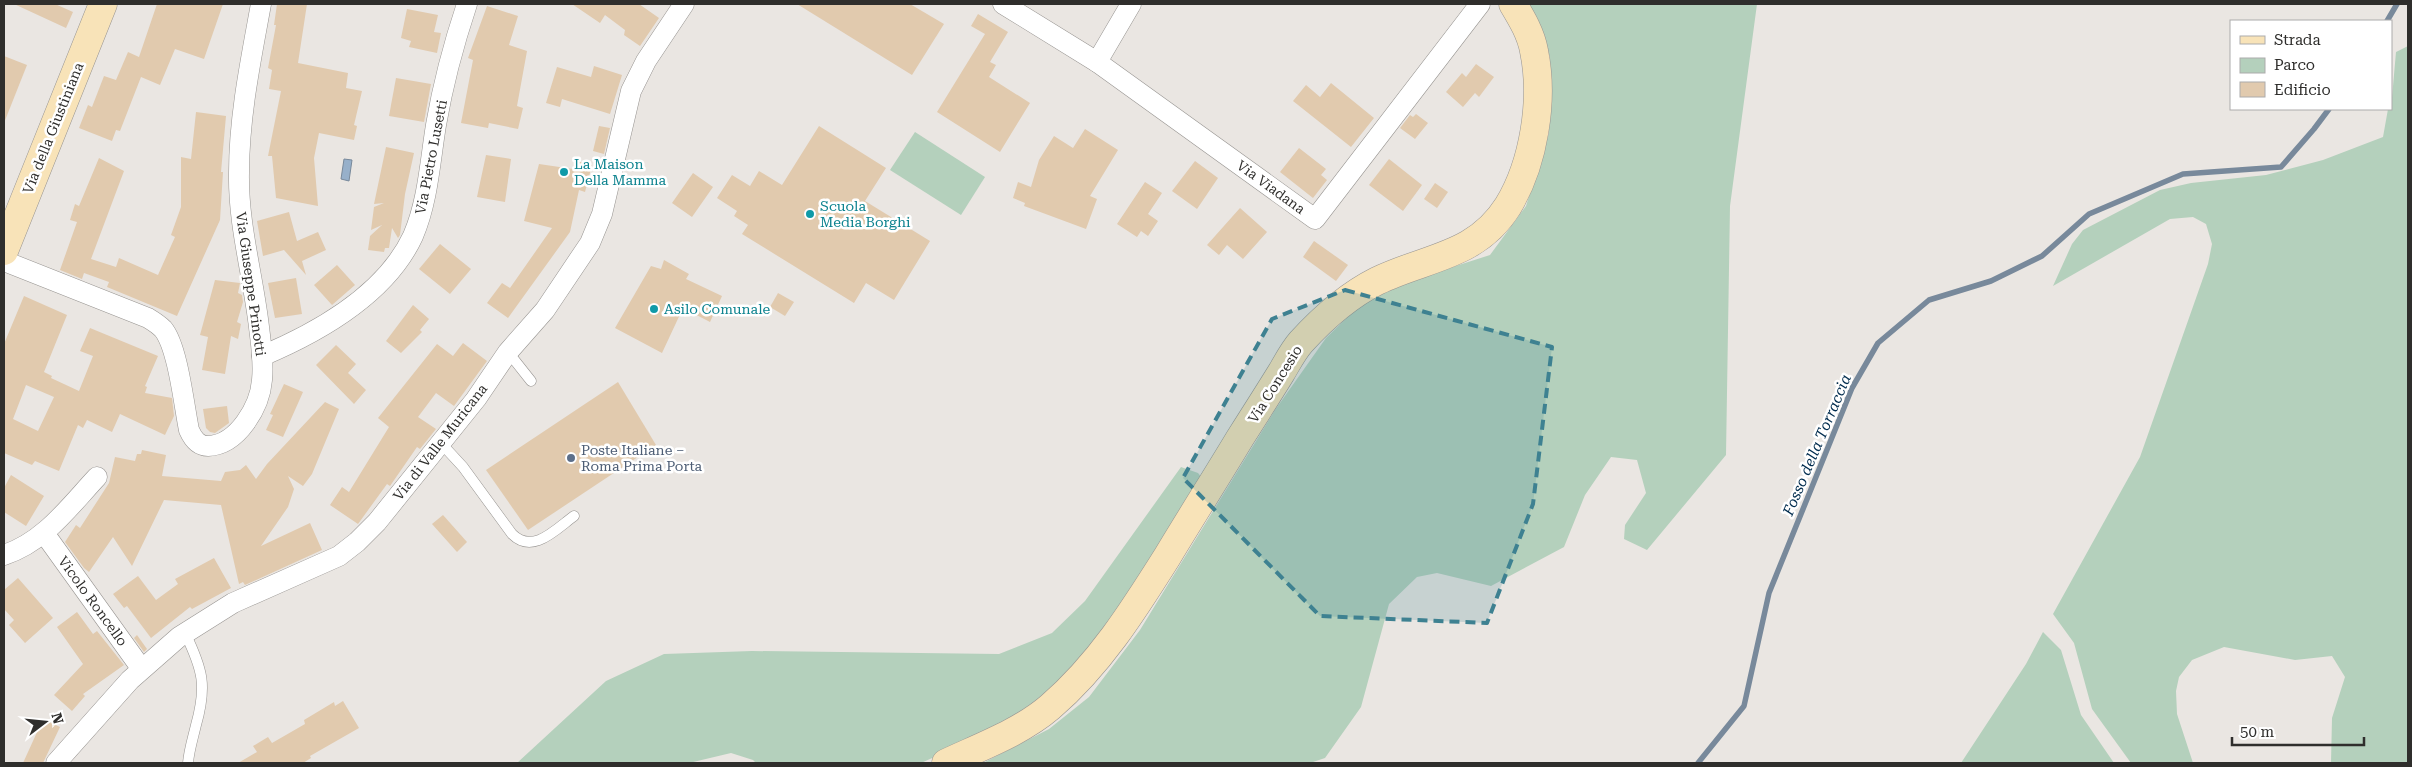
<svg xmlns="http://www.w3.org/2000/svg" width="2412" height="767" font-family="'Roboto Serif',serif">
  <rect width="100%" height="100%" fill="#eae6e2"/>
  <g fill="#b4d0bc">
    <polygon points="1528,4 1757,4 1730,206 1726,455 1647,550 1624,539 1625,525 1646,493 1637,460 1611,457 1585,495 1564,547 1491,586 1437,573 1417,577 1389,604 1361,707 1325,758 1310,763 983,763 1049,729 1089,697 1140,630 1275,410 1326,338 1360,305 1409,281 1490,255 1526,206 1549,133 1550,57"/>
    <polygon points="2408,46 2408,763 2331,763 2332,718 2345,677 2332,656 2295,660 2224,647 2192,660 2179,677 2176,691 2177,714 2193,763 2131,763 2092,709 2074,643 2053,614 2140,457 2208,264 2212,244 2206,224 2193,217 2170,219 2053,286 2072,244 2083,230 2160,190 2191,183 2266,175 2323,160 2383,137 2388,109 2391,109 2396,52"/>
    <polygon points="915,132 985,177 961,215 890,170"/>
    <polygon points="1181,467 1198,473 1206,483 1095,654 1058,690 977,738 921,763 756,763 753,760 731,753 689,763 517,763 606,681 664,654 752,651 999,654 1052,633 1085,601"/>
    <polygon points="2043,632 2061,650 2081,715 2114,763 1961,763 2026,664"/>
  </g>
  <polygon fill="#97b0ca" stroke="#78899b" points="344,159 352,160 349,181 341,179"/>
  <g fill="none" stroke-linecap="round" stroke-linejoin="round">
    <g stroke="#78899b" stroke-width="5.5">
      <polyline points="2387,21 2397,4"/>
      <polyline points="1698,763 1744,706 1769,593 1852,388 1878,343 1929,300 1991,281 2042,256 2089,214 2183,174 2281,167 2314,129 2329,109"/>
    </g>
  </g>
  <g fill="#e1caae" fill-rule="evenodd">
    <polygon points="14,4 55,4 73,12 66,28"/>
    <polygon points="157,4 223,4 204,59 175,49 160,85 141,77 120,131 116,130 112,141 79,128 88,105 92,107 104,76 116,80 128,52 139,57"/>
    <polygon points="277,4 307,4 298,63 348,73 346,88 362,91 354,125 357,126 354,140 319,133 314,158 318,206 276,198 272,156 268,156 281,91 269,89 272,70 268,68 276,25 274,25"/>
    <polygon points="572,4 639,4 659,18 640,46 624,35 625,30 605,15 600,23"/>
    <polygon points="797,4 910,4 944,24 912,75"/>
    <polygon points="487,6 518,16 509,45 527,51 517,106 523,108 518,129 489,123 488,128 461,123 473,60 468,58"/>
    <polygon points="407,9 438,15 434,32 441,33 437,53 409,47 411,41 401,38"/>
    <polygon points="978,14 1008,32 990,62 996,65 989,77 1030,103 1000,152 937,112 985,34 971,26"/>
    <polygon points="4,56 27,65 4,123"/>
    <polygon points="1476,64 1494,77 1479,97 1475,93 1463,107 1446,92 1462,73 1466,77"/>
    <polygon points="594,66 622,75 610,114 562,99 560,107 546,103 557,67 591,77"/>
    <polygon points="396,78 431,84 424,122 389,116"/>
    <polygon points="1331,83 1374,118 1351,147 1293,101 1306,85 1320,97"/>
    <polygon points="196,112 226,116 221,172 223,172 220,220 177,316 107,287 109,282 84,273 82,279 60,270 77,222 70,220 75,204 79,206 99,158 124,171 91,259 116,267 119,258 158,275 175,237 171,235 181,207 181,157 191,159"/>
    <polygon points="1416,114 1428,123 1415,139 1400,128 1410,115 1413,117"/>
    <polygon points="599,126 610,128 604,154 593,151"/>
    <polygon points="819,126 886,168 865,201 930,241 894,300 866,283 854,303 742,234 748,225 734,216 737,211 717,198 732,175 750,186 759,171 782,185"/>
    <polygon points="1085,129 1118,150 1090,196 1097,199 1086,229 1024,206 1025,203 1013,198 1018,182 1031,187 1039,160 1054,136 1073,148"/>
    <polygon points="386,147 414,153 405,194 400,235 398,238 392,228 389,248 385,248 384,252 368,250 370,236 382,225 371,230 374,207 384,203 374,204"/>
    <polygon points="1299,148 1326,169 1321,175 1327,180 1313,198 1280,172"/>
    <polygon points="486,155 511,159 505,202 477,197"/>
    <polygon points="1389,159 1422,185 1403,211 1369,185"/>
    <polygon points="574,160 592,165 585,192 579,190 570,232 508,318 487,303 502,283 510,288 552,228 524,221 539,164 573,169"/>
    <polygon points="1195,161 1218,178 1197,209 1172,191"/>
    <polygon points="693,173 713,187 692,217 672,203"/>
    <polygon points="1145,182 1162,193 1148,214 1158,221 1148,236 1141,231 1137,237 1117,224"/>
    <polygon points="1435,183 1448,192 1437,208 1424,199"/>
    <polygon points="1240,208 1267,232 1243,259 1227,245 1219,255 1207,245"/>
    <polygon points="289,212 297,241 318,232 326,250 302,261 306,275 284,250 263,256 257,221"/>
    <polygon points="1314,241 1348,265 1336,281 1303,257"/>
    <polygon points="440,244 471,269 450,294 419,269"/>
    <polygon points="664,260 689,274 686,279 722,296 710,322 683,308 662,353 615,328 651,266 661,269"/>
    <polygon points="337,265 355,285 332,305 314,285"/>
    <polygon points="296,278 302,314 275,318 268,283"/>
    <polygon points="215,280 240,283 238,293 242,295 243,302 237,322 241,324 238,339 231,336 225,374 202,370 208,337 200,335"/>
    <polygon points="778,293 794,302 785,316 770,307"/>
    <path d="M24 296 67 315 44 372 52 376 51 378 79 391 93 356 80 351 90 328 158 356 145 386 147 387 145 393 172 398 174 416 165 435 120 414 112 432 87 420 83 428 78 425 59 471 35 461 32 465 4 453V344ZM26 385 54 397 38 431 13 419Z"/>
    <polygon points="413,305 429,319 420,330 422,332 401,353 386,341"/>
    <polygon points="463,343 487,361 454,406 436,393 418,417 436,429 420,449 417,447 390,486 387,484 358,524 330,505 342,487 349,492 389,427 378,418 437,344 453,356"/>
    <polygon points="336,345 356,364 348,373 366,390 354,404 316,365"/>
    <polygon points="618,382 656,445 528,530 486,470"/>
    <polygon points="284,384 303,392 283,437 266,430 273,415 270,414"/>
    <polygon points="325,402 339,409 312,474 303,486 288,476 294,489 288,507 261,546 310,523 322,550 245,585 243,582 239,584 221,505 164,500 132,566 113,537 89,572 84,568 65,542 76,525 80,528 109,483 115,457 135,461 137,454 141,454 142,450 166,455 162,476 221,481 225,472 240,470 246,465 256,479 267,464"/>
    <polygon points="227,406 229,423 215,433 210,432 206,428 203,409"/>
    <polygon points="11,475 44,496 26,526 4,512 4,488"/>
    <polygon points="443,515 467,542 457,552 432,524"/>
    <polygon points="214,558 231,588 192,609 190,607 151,638 127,606 124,608 113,594 138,576 156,600 178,584 175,579"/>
    <polygon points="18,578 53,618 25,643 9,625 14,620 4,609 4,590"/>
    <polygon points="77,612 93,634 97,631 124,665 83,694 85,696 72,711 54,695 83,664 57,627"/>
    <polygon points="137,635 147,649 144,652 134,638"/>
    <polygon points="343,701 359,728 310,756 311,758 303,763 238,763 257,752 253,746 268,737 272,743 305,724 304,720 334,702 335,706"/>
    <polygon points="43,719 60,727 43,763 23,763"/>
  </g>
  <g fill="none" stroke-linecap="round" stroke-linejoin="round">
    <defs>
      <g id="lane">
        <polyline points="508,352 531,381"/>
        <path d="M440 442 463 467 512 534C533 555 556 529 574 516"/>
        <path d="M185 633C203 670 207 686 196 725 193 738 189 750 188 763"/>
      </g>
      <g id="street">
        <polyline points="1003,4 1097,62 1315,219 1480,4"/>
        <polyline points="1097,62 1131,4"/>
        <path d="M4 261 148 318C153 321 159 325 163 329 178 347 184 406 189 430 193 439 198 446 208 446 238 445 260 406 262 380 264 362 261 344 259 327 253 275 238 225 239 173 239 116 251 59 261 4"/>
        <path d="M262 356C319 332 386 294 413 236 428 201 430 162 436 125 443 84 454 43 467 4"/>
        <polyline points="44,533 141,668"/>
        <path d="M4 555C44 542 69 507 97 477"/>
        <polyline points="56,763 130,680 179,637 233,603 339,556 357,542 377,522 476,399 508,352 545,310 590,243 602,214 631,91 646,61 684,4"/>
      </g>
      <g id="secondary">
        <polyline points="4,251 103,4"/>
        <path d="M946 763C980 747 1021 732 1050 707 1099 665 1133 611 1167 557 1191 517 1216 478 1240 438 1254 416 1268 394 1281 373 1287 363 1293 351 1301 342 1322 319 1349 295 1377 281 1426 257 1476 257 1508 206 1534 163 1544 100 1534 51 1531 34 1522 19 1513 4"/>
      </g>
    </defs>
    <use href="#lane" stroke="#979491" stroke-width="11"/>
    <use href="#street" stroke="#979491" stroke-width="21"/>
    <use href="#secondary" stroke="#979491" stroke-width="29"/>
    <use href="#lane" stroke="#fff" stroke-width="10"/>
    <use href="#street" stroke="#fff" stroke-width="20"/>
    <use href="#secondary" stroke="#f8e3b8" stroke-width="28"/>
  </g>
  <path fill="#3e8191" fill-opacity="0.2" stroke="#3e8191" stroke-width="4" stroke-dasharray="10 6" stroke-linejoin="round" d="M1345 290 1552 347 1533 504 1487 623 1320 616 1183 478 1272 319Z"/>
  <g fill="#0f9aa8" stroke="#fff" stroke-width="2">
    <circle cx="564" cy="172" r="5"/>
    <circle cx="810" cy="214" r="5"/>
    <circle cx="654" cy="309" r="5"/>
  </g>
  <circle fill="#5c6f8a" stroke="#fff" stroke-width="2" cx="571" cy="458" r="5"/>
  <g text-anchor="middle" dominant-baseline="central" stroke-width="5" stroke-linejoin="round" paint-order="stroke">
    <g font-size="14" fill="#2f2e2c" stroke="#fff">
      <text transform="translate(53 128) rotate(-68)">Via della Giustiniana</text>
      <text transform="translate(431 157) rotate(-79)">Via Pietro Lusetti</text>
      <text transform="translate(1271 187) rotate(36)">Via Viadana</text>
      <text transform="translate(251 284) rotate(82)">Via Giuseppe Prinotti</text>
      <text transform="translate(1275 384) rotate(-58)">Via Concesio</text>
      <text transform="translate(440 442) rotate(-52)">Via di Valle Muricana</text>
      <text transform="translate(93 601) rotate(54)">Vicolo Roncello</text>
    </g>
    <g font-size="14" fill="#0d838f" stroke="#fff" text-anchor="start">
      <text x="574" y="164">La Maison<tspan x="574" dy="16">Della Mamma</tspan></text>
      <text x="820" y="206">Scuola<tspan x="820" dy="16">Media Borghi</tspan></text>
      <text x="664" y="309">Asilo Comunale</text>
    </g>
    <g font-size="14" fill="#4e5e75" stroke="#fff" text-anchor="start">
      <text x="581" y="450">Poste Italiane –<tspan x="581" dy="16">Roma Prima Porta</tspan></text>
    </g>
    <g font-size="15" font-style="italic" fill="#012c4e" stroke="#fff">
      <text transform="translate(1817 445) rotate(-67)">Fosso della Torraccia</text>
    </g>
  </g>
  <rect width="2412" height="767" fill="none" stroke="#2f2e2c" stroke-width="10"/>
  <rect x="2230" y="20" width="162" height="90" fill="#ffffff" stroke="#acabab"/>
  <rect x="2240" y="36" width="25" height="8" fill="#f8e3b8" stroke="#acabab"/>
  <text x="2274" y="45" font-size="15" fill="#2f2e2c">Strada</text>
  <rect x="2240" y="58" width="25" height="15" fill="#b4d0bc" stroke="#acabab"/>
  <text x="2274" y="70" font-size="15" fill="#2f2e2c">Parco</text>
  <rect x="2240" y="82" width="25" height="15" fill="#e1caae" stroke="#acabab"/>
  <text x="2274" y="95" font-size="15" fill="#2f2e2c">Edificio</text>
  <g transform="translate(45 722) rotate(74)" stroke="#ffffff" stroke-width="4" paint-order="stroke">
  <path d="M0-4L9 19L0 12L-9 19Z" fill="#2f2e2c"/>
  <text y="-8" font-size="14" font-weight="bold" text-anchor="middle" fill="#2f2e2c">N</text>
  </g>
  <path d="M2232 737v8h132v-8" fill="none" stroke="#2f2e2c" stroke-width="2.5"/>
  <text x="2240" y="737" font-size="15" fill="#2f2e2c" stroke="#ffffff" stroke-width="4" paint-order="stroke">50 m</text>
</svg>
